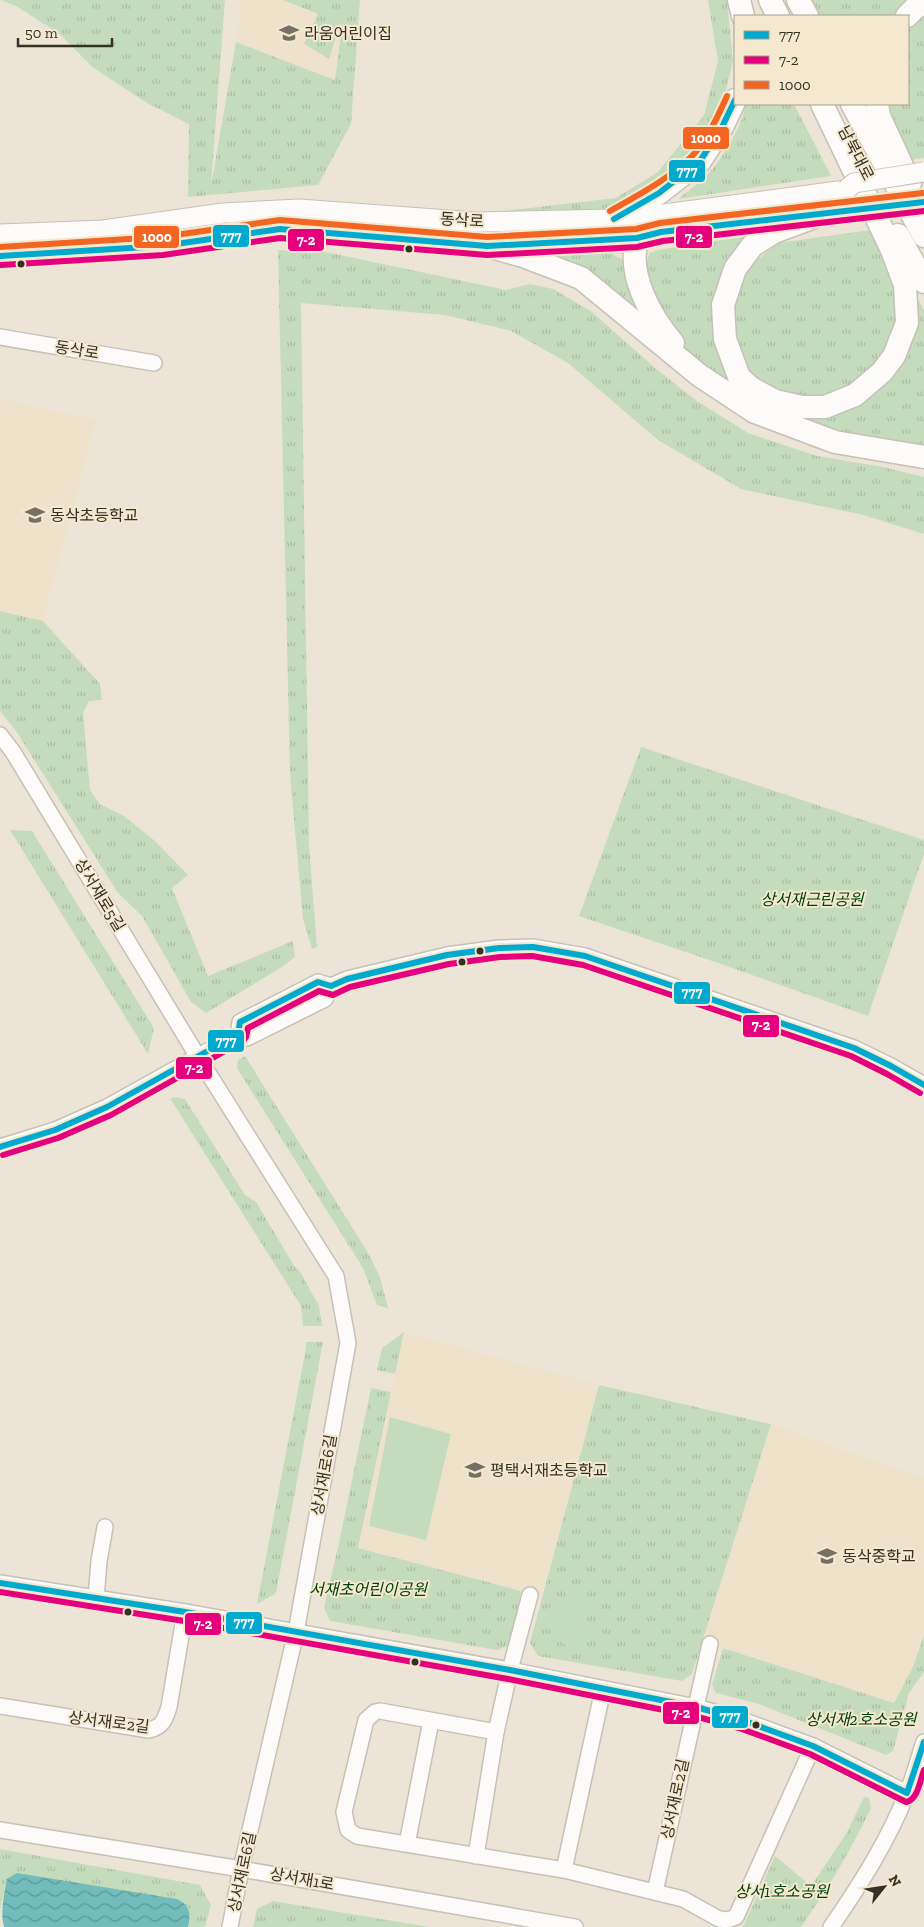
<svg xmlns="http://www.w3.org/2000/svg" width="924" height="1927" font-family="'Zilla Slab','Noto Sans KR',serif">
  <defs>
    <pattern id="grass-tufts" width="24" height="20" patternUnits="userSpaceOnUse" patternTransform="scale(1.25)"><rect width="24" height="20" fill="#c5dcbc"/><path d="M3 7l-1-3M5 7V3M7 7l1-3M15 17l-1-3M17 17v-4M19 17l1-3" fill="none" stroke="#aabda2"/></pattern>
    <pattern id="water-waves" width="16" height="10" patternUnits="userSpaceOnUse" patternTransform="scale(1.25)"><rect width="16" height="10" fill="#72bcbc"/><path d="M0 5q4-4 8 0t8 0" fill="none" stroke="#5e9999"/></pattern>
  </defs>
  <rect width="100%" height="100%" fill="#ece5d7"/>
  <g fill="#eee2ca">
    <polygon points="241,0 283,0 342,25 335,80 236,42"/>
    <polygon points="0,399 96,419 43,621 0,611"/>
    <polygon points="404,1332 599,1385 542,1596 358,1548"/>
    <polygon points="771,1424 924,1478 924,1635 913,1667 894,1703 703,1641"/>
  </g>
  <g fill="url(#grass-tufts)">
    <polygon points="1,0 225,0 211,186 236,42 335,80 342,25 340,24 329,59 304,44 318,14 283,0 360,0 351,124 318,185 188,197 189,124 147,103 92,67 61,35 16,6"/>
    <polygon points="708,0 727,0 733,61 719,119 681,168 609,210 496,218 494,212 616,198 658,172 704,115 718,61"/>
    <polygon points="811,0 912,0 892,16 820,16"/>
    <polygon points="924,10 924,158 910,160 885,104 908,104 908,23"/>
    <path d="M746 104H794L831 176 678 199C687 192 697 185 706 176 723 159 741 128 746 104Z"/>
    <polygon points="870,230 891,263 898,309 894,334 882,359 861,383 828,399 783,399 742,367 729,311 746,269 778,243"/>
    <polygon points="763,234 739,257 726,277 716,314 716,335 719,354 734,380 753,396 779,409 823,416 863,399 896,366 908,349 914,321 912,289 924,310 924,447 886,444 843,435 819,428 768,410 727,384 677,342 656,310 645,280 646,263 650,253 657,250"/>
    <polygon points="278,250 326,252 506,290 530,284 553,289 592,312 655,368 697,401 748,433 817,456 883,467 924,477 924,534 863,515 741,489 658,440 568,363 511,331 445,315 301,303 309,844 317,947 312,949 303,919 290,775"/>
    <polygon points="607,251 625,261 647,321 546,255"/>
    <polygon points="0,611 43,621 100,684 102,700 89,701 83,713 90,790 100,804 124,816 155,841 188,875 172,888 208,976 293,941 295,957 282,967 206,1013 191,1002 142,916 118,893 16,731 0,711"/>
    <polygon points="641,747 924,840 924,854 868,1016 724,965 579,916"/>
    <polygon points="10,830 32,831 154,1028 148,1054"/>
    <polygon points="245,1056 367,1251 380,1277 388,1308 377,1305 363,1268 237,1068 238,1060"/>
    <polygon points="175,1097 185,1099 245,1195 256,1202 293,1264 301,1273 319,1306 322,1326 303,1326 301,1306 173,1103 170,1099"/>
    <polygon points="404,1332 395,1374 377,1370 382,1348"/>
    <polygon points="306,1342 323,1342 276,1593 257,1604 306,1348"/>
    <polygon points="599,1385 771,1424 692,1674 682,1681 538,1656 530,1643"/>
    <polygon points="371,1388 391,1392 358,1548 521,1591 510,1645 497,1650 330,1621 324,1608 339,1543"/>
    <polygon points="924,1635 924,1672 909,1693 893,1751 886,1755 759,1704 716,1693 712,1685 723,1648 894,1703 913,1667"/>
    <path d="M864 1797 869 1798 871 1808C850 1852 829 1887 801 1927H743L775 1856 811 1886 846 1834Z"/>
    <polygon points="0,1849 200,1885 211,1905 205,1927 188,1927 190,1917 7,1879 0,1910"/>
    <polygon points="273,1901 429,1927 253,1927 257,1909"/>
  </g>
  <g fill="#c5dcbc">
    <polygon points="390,1417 451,1434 426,1540 369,1526"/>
    <polygon points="572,1594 582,1601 585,1616 591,1625 563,1645 542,1612"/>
  </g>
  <path fill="url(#water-waves)" d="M17 1873 177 1899C190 1905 191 1914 188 1927H4C0 1914 4 1893 7 1879Z"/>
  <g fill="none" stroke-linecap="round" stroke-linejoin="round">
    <defs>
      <g id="minor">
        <polyline points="0,337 154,363"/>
        <polyline points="0,735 13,752 198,1057 336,1276 348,1343 296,1632 241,1869 230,1927"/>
        <polyline points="238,1034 247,1038 325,999 331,986"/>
        <polyline points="0,1147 55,1130 107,1107 238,1034 240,1022 318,982 331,986 347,979 447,955 499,948 533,947 585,956 854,1048 891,1066 924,1085"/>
        <polyline points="0,1583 185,1612 510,1670 696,1707 742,1720 813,1746 907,1793"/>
        <polyline points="96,1598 99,1561 105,1527"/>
        <path d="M0 1706 149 1730C162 1727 165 1720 169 1707L185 1612"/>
        <polyline points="496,1732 380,1711 375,1712 366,1720 344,1812 348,1830 357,1836 564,1870 683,1899 719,1919 727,1920 736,1917 813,1746"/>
        <polyline points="0,1830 241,1869 575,1927"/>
        <polyline points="407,1844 431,1721"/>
        <polyline points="476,1856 496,1732 510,1670 530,1595"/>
        <polyline points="564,1870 603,1689"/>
        <polyline points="655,1892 710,1644"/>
        <path d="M831 1927C860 1885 888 1841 907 1793 914 1777 918 1759 924 1742"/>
      </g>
      <g id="major">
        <polyline points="0,234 103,230 223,213 299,209 476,222 614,219 656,215 846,190"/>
        <polyline points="0,256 162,246 280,229 487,246 637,238 661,232 802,216"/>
      </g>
      <g id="highway">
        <polyline points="739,0 743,16"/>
        <polyline points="770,0 778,16"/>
        <polyline points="798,0 807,16"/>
        <polyline points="907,16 914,9 924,2"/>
        <polyline points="822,104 892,250 905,285 907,323 894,356 882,372 855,395 825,407 802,407 775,401 751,388 739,377 725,339 723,305 735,269 752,246 774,232 820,215 856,210"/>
        <polyline points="852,104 924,236"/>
        <polyline points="877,104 879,116 910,183"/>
        <path d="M656 215C651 222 640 231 637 240 627 275 651 317 673 343"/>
        <polyline points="614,219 659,193 700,161 722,127 735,100"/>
        <polyline points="898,235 924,282"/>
        <polyline points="487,246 523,256 581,278 699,375 755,412 835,442 924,457"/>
      </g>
    </defs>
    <use href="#minor" stroke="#c6c1b7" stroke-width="18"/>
    <use href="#major" stroke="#c6c1b7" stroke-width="21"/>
    <use href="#highway" stroke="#c6c1b7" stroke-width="25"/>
    <use href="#minor" stroke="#fcfbf9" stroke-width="15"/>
    <use href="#major" stroke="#fcfbf9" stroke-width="19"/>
    <use href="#highway" stroke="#fcfbf9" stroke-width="22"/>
    <defs>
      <g id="major-bridge">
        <polyline points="846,190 854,183 924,172"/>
        <polyline points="856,210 924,202"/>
      </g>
    </defs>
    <use href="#major-bridge" stroke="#c6c1b7" stroke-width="21" stroke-linecap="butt"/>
    <use href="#major-bridge" stroke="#fcfbf9" stroke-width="19"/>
    <defs>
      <g id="bus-1">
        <polyline points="614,219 659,193 700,161 722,127 735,100"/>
        <polyline points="0,256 162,246 280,229 487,246 637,238 661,232 924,202"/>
        <polyline points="0,1147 55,1130 107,1107 238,1034 240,1022 318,982 331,986 347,979 447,955 499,948 533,947 585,956 854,1048 891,1066 924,1085"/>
        <polyline points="0,1583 185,1612 510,1670 696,1707 742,1720 813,1746 907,1793 924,1742"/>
      </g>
      <g id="bus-2">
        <polyline points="1,265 163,255 280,238 487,255 637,247 663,241 924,211"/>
        <polyline points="3,1155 58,1138 111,1115 243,1041 246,1037 248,1028 319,991 333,995 350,987 449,964 500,957 532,956 583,965 851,1056 887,1074 920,1093"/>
        <path d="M0 1592 184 1621 508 1679 694 1716 739 1728 810 1754 906 1802C918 1800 920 1780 924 1770"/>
      </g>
      <g id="bus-3">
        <path d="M610 211C638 195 669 179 692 156 706 143 719 114 727 96"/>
        <polyline points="0,247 161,237 280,220 487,237 636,229 660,223 923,193"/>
      </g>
    </defs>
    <use href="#bus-1" stroke="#f4e8cf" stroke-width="10"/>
    <use href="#bus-2" stroke="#f4e8cf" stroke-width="10"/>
    <use href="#bus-3" stroke="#f4e8cf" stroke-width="10"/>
    <use href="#bus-1" stroke="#00a9ce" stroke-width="6"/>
    <use href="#bus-2" stroke="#e5007d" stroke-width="6"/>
    <use href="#bus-3" stroke="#f26522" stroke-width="6"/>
  </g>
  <defs>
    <symbol id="school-bare" viewBox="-9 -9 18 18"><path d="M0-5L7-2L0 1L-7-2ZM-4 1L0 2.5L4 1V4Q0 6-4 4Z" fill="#757065" stroke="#f4e8cf" stroke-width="2.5" paint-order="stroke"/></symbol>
  </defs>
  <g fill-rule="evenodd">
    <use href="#school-bare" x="275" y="19" width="28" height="28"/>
    <use href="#school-bare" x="21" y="501" width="28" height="28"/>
    <use href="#school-bare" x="461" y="1456" width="28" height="28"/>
    <use href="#school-bare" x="813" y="1542" width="28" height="28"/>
  </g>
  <g fill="#353127" stroke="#f4e8cf" stroke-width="2">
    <circle cx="409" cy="249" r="4.5"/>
    <circle cx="21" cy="264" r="4.5"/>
    <circle cx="480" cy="951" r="4.5"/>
    <circle cx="462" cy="962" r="4.5"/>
    <circle cx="128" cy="1612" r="4.5"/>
    <circle cx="415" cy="1662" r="4.5"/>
    <circle cx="756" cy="1725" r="4.5"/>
  </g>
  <g text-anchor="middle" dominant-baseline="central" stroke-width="4" stroke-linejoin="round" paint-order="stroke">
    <g font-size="16" fill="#353127" stroke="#f4e8cf" text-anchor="start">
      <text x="304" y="33">라움어린이집</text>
      <text x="50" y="515">동삭초등학교</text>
      <text x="490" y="1470">평택서재초등학교</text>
      <text x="842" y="1556">동삭중학교</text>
    </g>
    <g font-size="16" fill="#353127" stroke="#f4e8cf">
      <text transform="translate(856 153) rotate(63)">남북대로</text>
      <text transform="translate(462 220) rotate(3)">동삭로</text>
      <text transform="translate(77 350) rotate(9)">동삭로</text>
      <text transform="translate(100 895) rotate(59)">상서재로5길</text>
      <text transform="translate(324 1475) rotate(-80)">상서재로6길</text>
      <text transform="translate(109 1722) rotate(7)">상서재로2길</text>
      <text transform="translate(675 1799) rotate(-78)">상서재로2길</text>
      <text transform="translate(242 1872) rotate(-78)">상서재로6길</text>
      <text transform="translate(302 1879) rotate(10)">상서재1로</text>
    </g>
    <g font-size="16" font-style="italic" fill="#01420e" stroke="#f4e8cf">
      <text x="812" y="899">상서재근린공원</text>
      <text x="368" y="1589">서재초어린이공원</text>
      <text x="861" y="1719">상서재2호소공원</text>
      <text x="782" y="1891">상서1호소공원</text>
    </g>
  </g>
  <g stroke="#f4e8cf" stroke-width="2">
    <rect x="682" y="126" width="48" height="24" rx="5" fill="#f26522"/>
    <rect x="668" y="159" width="38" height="24" rx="5" fill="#00a9ce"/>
    <rect x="212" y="224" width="38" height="24" rx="5" fill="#00a9ce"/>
    <rect x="133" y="225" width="47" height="24" rx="5" fill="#f26522"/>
    <rect x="675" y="225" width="38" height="24" rx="5" fill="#e5007d"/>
    <rect x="287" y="228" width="38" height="24" rx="5" fill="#e5007d"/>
    <rect x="673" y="981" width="38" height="24" rx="5" fill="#00a9ce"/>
    <rect x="742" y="1014" width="38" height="24" rx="5" fill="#e5007d"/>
    <rect x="207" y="1029" width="38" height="24" rx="5" fill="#00a9ce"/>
    <rect x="175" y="1056" width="38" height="24" rx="5" fill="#e5007d"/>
    <rect x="225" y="1611" width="38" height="24" rx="5" fill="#00a9ce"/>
    <rect x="184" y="1612" width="38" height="24" rx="5" fill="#e5007d"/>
    <rect x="662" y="1701" width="38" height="24" rx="5" fill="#e5007d"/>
    <rect x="711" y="1705" width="38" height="24" rx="5" fill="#00a9ce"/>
  </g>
  <g font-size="14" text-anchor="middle" font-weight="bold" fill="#fff">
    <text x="706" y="143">1000</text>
    <text x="687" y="176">777</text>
    <text x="231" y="241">777</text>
    <text x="157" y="242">1000</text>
    <text x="694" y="242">7-2</text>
    <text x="306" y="245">7-2</text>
    <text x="692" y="997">777</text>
    <text x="761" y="1030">7-2</text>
    <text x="226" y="1046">777</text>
    <text x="194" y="1073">7-2</text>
    <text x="244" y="1627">777</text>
    <text x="203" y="1629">7-2</text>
    <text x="681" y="1718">7-2</text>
    <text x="730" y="1721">777</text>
  </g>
  <rect x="734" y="15" width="175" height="90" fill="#f4e8cf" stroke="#a89f8c"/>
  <rect x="744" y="31" width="25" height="8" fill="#00a9ce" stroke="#a89f8c"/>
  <text x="779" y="40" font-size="15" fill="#353127">777</text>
  <rect x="744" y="56" width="25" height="8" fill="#e5007d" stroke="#a89f8c"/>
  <text x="779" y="65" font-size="15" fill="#353127">7-2</text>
  <rect x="744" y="81" width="25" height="8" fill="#f26522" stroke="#a89f8c"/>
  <text x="779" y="90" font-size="15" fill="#353127">1000</text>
  <g transform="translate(884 1887) rotate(60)" stroke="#f4e8cf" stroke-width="4" paint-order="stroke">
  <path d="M0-4L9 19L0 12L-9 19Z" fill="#353127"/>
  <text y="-8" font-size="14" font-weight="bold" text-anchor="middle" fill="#353127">N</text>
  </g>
  <path d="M18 38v8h94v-8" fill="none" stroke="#353127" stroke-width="2.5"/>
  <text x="25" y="38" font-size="15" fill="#353127" stroke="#f4e8cf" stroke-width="4" paint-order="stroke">50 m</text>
</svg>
